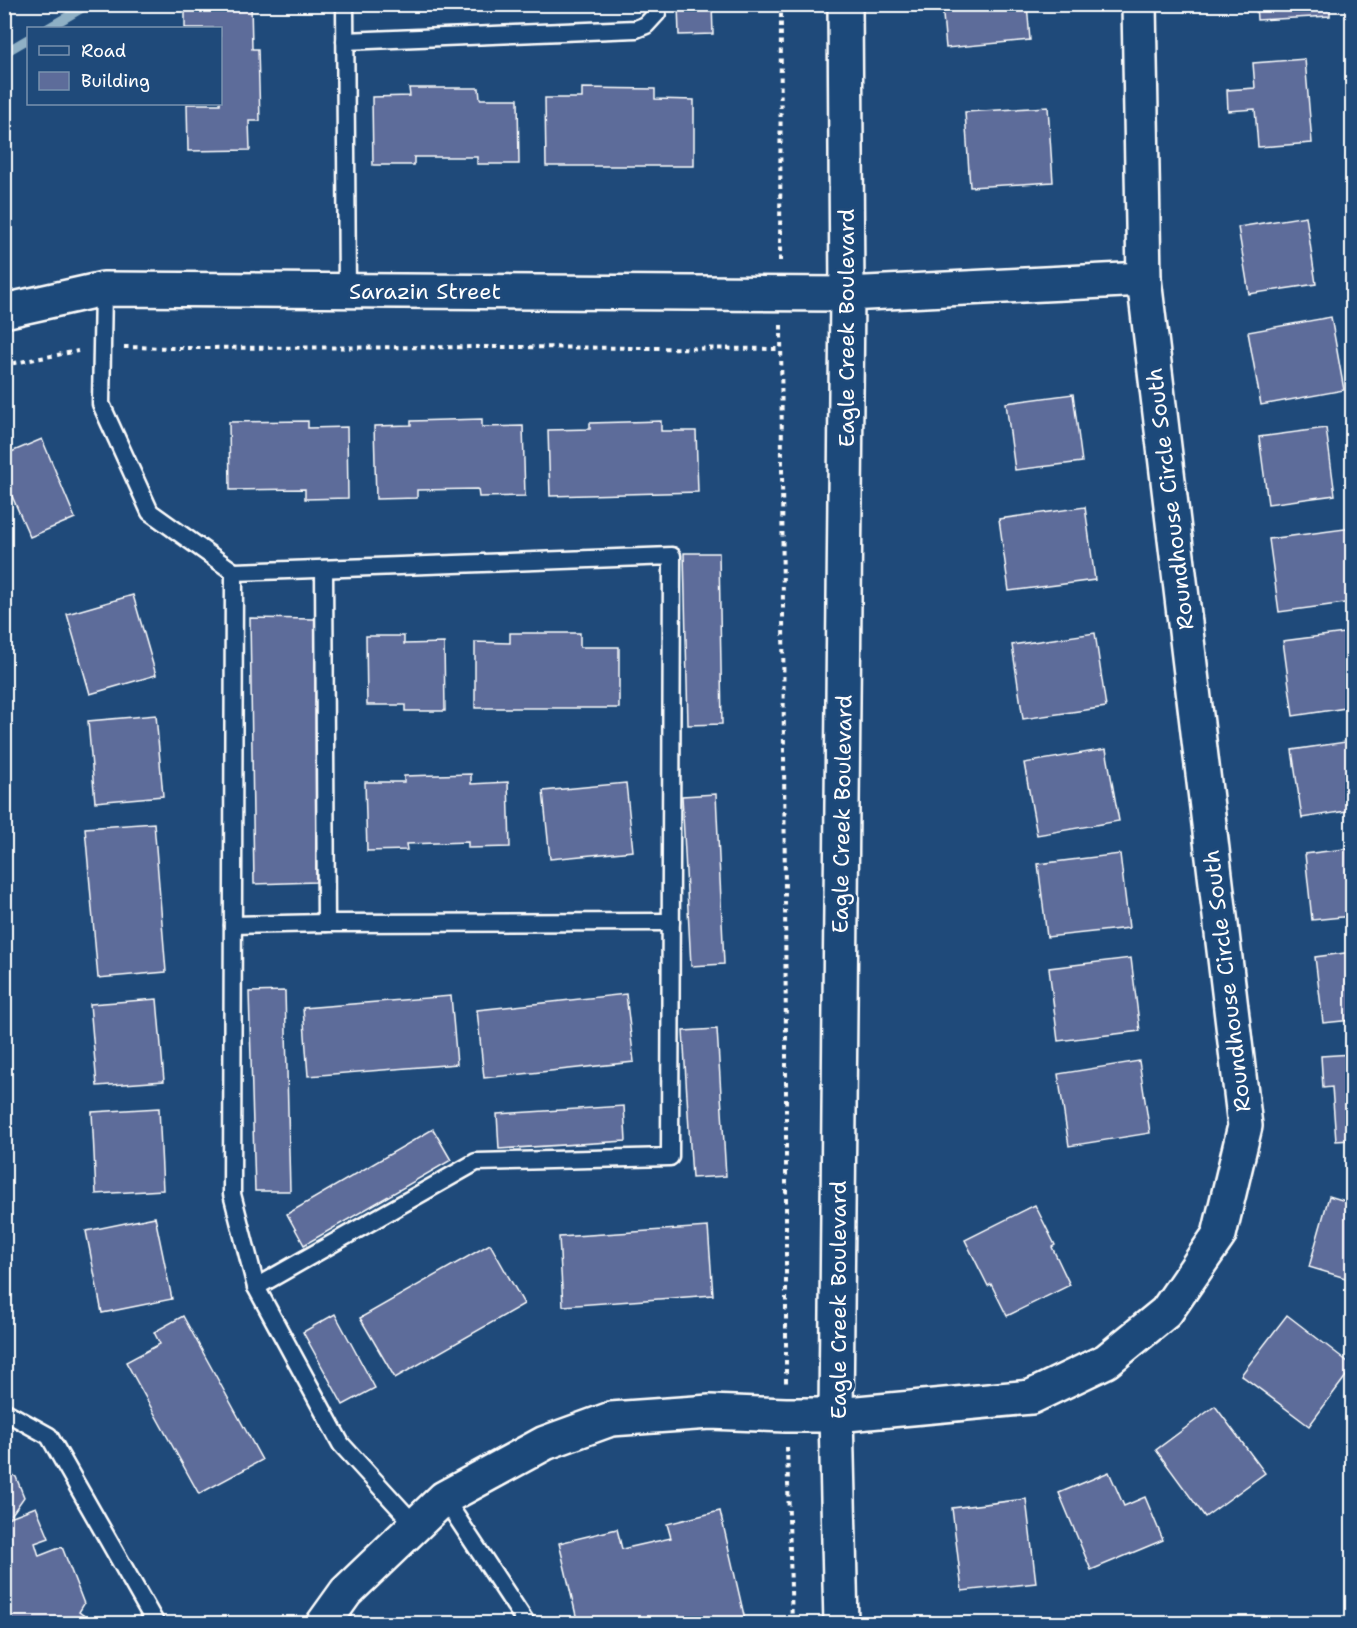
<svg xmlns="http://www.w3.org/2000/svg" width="1357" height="1628" font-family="'Shantell Sans',sans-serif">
  <rect width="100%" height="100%" fill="#1f4a7a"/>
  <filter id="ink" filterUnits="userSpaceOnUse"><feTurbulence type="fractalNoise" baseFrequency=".0167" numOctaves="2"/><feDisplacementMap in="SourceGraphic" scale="12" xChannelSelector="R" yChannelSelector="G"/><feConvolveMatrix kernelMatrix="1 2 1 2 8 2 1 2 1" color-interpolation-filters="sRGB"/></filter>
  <g filter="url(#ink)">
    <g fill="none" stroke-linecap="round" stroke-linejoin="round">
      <g stroke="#8fb0c5" stroke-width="9">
        <polyline points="48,28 89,4"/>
        <polyline points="4,53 28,39"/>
      </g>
    </g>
    <g fill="#5d6c9a" stroke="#fff" stroke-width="1.5">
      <polygon points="251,4 252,49 258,49 260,121 249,121 250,150 188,151 187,104 220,104 220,28 185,28 185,6"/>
      <polygon points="391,4 609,4 609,7 391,6"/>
      <polygon points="678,4 712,4 713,34 679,35"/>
      <polygon points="942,4 1027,4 1030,40 946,48"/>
      <polygon points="1256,4 1330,4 1330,16 1257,20"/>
      <polygon points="1305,59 1312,143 1258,147 1255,109 1228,111 1227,90 1255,88 1253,63"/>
      <polygon points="409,88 479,88 480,99 518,99 519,164 477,164 477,157 414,157 414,165 373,165 372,97 410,96"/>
      <polygon points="582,88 655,89 655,99 694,100 694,166 546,166 545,98 582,98"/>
      <polygon points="1048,107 1053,182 970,187 965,112"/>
      <polygon points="1306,216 1316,284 1249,294 1238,227"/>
      <polygon points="1331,317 1344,390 1261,405 1248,332"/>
      <polygon points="1073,394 1082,462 1015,470 1006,403"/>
      <polygon points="482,419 482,427 523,426 525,496 479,497 478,489 417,490 417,498 376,499 374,426 411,425 411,421"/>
      <polygon points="308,421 308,428 347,427 348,498 305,499 305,489 230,490 229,422"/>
      <polygon points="661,421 661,431 696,431 698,492 550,496 548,430 590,429 590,423"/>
      <polygon points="1326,428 1335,495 1268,504 1259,437"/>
      <polygon points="42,439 75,518 30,537 4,478 4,455"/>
      <polygon points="1085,507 1095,580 1009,591 999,519"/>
      <polygon points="1352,528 1352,602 1279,612 1269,539"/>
      <polygon points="684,553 719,553 722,724 688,725"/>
      <polygon points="133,595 156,675 90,694 67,614"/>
      <polygon points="250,618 315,619 316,882 254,884"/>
      <polygon points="1352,632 1352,707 1293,716 1283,641"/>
      <polygon points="510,633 580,633 580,647 619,647 619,708 475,708 475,642 510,643"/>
      <polygon points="1095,633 1106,707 1023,719 1012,645"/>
      <polygon points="366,636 404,636 404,644 444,643 445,711 405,711 405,705 367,705"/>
      <polygon points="156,715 163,796 95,802 88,721"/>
      <polygon points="1352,741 1352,810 1302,818 1292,750"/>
      <polygon points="1106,749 1119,821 1037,835 1024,763"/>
      <polygon points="471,774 471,784 508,782 510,847 468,848 468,842 406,844 407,850 367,851 365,782 404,782 404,776"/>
      <polygon points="626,783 633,851 550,859 543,791"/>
      <polygon points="716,794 724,964 691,966 682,796"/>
      <polygon points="154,823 166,972 98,978 85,828"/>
      <polygon points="1352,848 1352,916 1312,920 1305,854"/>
      <polygon points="1120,854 1129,928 1047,937 1038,864"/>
      <polygon points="1352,952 1352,1020 1323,1023 1315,957"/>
      <polygon points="1131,958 1140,1031 1058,1041 1049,968"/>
      <polygon points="285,991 290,1191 255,1191 249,992"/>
      <polygon points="626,994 634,1062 484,1078 477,1010"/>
      <polygon points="451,996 457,1064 308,1076 303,1008"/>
      <polygon points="157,999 164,1081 97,1086 90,1004"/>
      <polygon points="717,1029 726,1176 692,1178 683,1031"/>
      <polygon points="1352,1054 1352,1140 1336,1141 1332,1087 1323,1088 1321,1056"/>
      <polygon points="1139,1061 1150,1133 1069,1146 1058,1074"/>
      <polygon points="624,1106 626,1141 499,1149 497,1114"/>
      <polygon points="159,1108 163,1190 96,1194 92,1112"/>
      <polygon points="433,1129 451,1160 304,1245 287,1214"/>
      <polygon points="1329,1196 1352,1203 1352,1280 1309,1267"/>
      <polygon points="1035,1205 1055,1245 1052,1247 1070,1285 1007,1316 991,1284 988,1286 965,1240"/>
      <polygon points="155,1217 172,1299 102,1313 86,1231"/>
      <polygon points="708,1227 713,1295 563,1306 559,1237"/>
      <polygon points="490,1244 524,1304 395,1378 360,1318"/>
      <polygon points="335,1314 375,1388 343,1405 303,1332"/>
      <polygon points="1287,1315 1352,1365 1352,1368 1309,1426 1241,1375"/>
      <polygon points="183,1316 262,1460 199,1494 126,1362 160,1344 154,1332"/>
      <polygon points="1215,1406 1265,1473 1205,1517 1156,1450"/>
      <polygon points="4,1469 16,1477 24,1497 10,1517 36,1507 49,1538 35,1543 39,1556 62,1547 84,1604 79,1612 96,1624 4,1624"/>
      <polygon points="1109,1472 1124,1506 1145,1497 1163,1540 1091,1570 1059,1493"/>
      <polygon points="1026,1499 1036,1583 962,1591 952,1508"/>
      <polygon points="720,1511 746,1624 578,1624 559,1543 617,1529 622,1549 671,1538 667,1524"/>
    </g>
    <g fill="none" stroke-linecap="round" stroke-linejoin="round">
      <defs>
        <g id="lane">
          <polyline points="345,4 347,291"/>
          <polyline points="345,41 636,29 646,25 657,13 657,4"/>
          <polyline points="103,289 101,404 150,512 234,572 232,1194 256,1287 341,1444 415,1525"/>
          <polyline points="324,569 326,923"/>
          <polyline points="234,572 672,556 670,1157 476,1162 256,1287"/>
          <polyline points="233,925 326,923 671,922"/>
          <polyline points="4,1411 49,1436 156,1624"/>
          <polyline points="444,1498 527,1624"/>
        </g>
        <g id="street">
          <polyline points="847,294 1144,279"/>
          <polyline points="323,1624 346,1592 444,1498 545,1443 611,1419 710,1412 786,1415 836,1415 1031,1397 1106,1361 1166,1312 1219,1235 1245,1126 1144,279 1139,4"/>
        </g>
        <g id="secondary">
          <polyline points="4,311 103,289 847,294"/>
          <polyline points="841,1624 836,1415 847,294 845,4"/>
        </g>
      </defs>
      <use href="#lane" stroke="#fff" stroke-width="21"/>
      <use href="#street" stroke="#fff" stroke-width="38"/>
      <use href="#secondary" stroke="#fff" stroke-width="38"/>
      <g stroke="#fff" stroke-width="4" stroke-dasharray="4.5 4.5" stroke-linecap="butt">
        <polyline points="780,261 781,4"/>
        <polyline points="781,325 786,1040 786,1383"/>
        <polyline points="124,347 174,348 508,347 780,349"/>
        <polyline points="4,365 78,351"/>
        <polyline points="787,1447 792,1624"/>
      </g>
      <use href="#lane" stroke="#1f4a7a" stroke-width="16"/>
      <use href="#street" stroke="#1f4a7a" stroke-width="33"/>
      <use href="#secondary" stroke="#1f4a7a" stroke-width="33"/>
    </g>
  </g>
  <g text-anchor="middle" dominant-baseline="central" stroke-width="6" stroke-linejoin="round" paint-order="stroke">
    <g font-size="22" fill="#fff" stroke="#1f4a7a">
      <text x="425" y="291">Sarazin Street</text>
      <text transform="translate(846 328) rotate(-90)">Eagle Creek Boulevard</text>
      <text transform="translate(1170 499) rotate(-97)">Roundhouse Circle South</text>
      <text transform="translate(842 814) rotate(-89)">Eagle Creek Boulevard</text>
      <text transform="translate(1227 981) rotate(-97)">Roundhouse Circle South</text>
      <text transform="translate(838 1300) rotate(-90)">Eagle Creek Boulevard</text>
    </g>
  </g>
  <rect width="1357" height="1628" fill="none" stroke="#1f4a7a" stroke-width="24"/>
  <rect x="12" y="12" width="1333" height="1604" fill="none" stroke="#fff" stroke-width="2" filter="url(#ink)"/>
  <rect x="27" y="27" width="195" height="78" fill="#1f4a7a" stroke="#7992af" stroke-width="1.5"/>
  <rect x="39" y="46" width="30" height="9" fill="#1f4a7a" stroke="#7992af" stroke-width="1.5"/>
  <text x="81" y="57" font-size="18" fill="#ffffff">Road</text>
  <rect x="39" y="72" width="30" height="18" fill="#5d6c9a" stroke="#7992af" stroke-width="1.5"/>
  <text x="81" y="87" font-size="18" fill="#ffffff">Building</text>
</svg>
